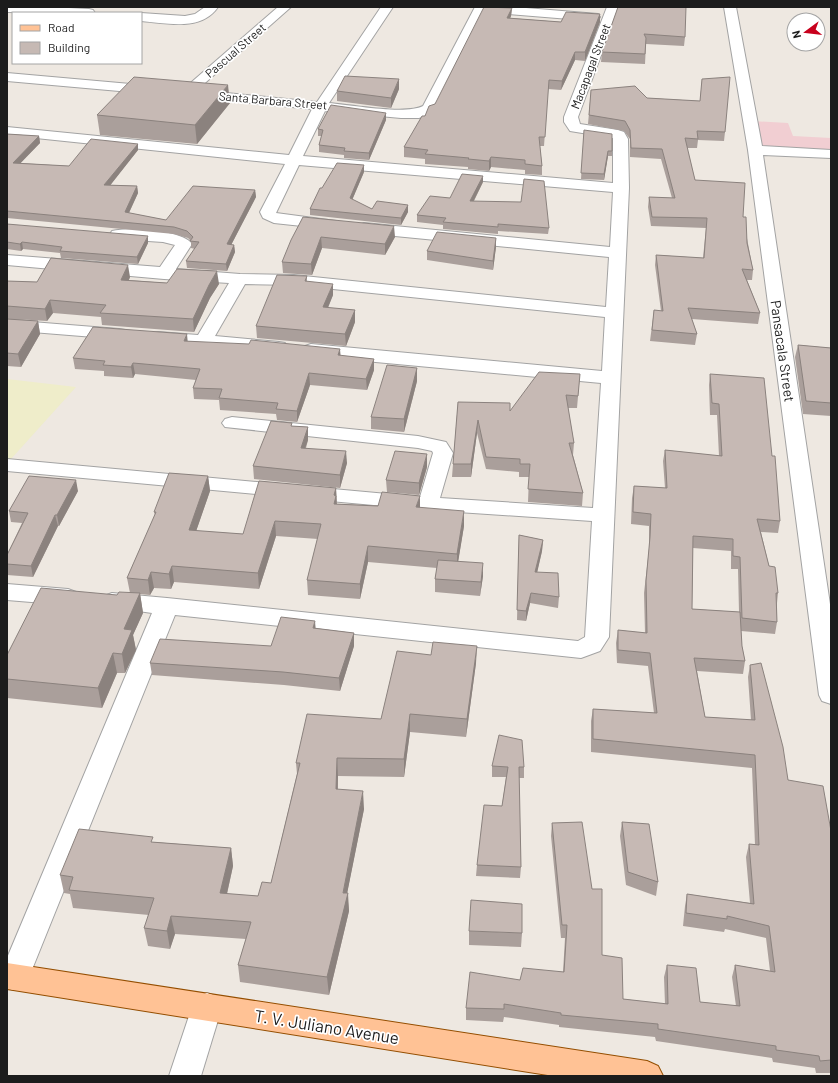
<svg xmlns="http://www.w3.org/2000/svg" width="838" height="1083" font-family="Barlow,sans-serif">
  <rect width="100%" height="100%" fill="#eee8e1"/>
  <polygon fill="#f1ced2" points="751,121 788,123 793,136 831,138 831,150 762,146 755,143"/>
  <polygon fill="#efedca" points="7,379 76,387 11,459 7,459"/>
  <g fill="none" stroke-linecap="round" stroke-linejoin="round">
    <defs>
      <g id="minor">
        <polygon points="7,7 49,7 89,9 93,10 95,13 7,12"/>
        <path d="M205 7H218C201 32 166 23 141 21V13L185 16 195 14Z"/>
        <path d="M278 7H291L197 90 317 102 381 7H393L329 103C351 105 406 115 423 106L475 7H514L598 14 600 17 598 20 594 21 484 12 434 112 419 118H401L325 111 303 156 613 183V138L570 131 564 122V117L607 7H619L578 117 580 124 618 130 624 132 628 139 629 188 609 637 600 651 581 658 175 615 29 977 25 986 14 990 7 988V958L152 613 104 606 100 601 104 596 112 593 167 598 578 641 585 637 592 521 428 510 7 471V459L420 497 433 453 432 451 418 448 225 427 222 423 225 419 232 417 418 436 446 442 453 453 440 498 593 508 601 383 311 356 305 354 302 350 305 346 311 344 602 371 605 317 294 285 245 284 215 336 279 342 285 343 288 347 285 351 279 352 158 342 152 341 149 337 152 333 158 332 198 335 229 283 164 279 7 265V255L160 267 175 245 163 242 118 239 112 237 110 234 112 231C129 227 182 230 192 244L176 269 240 274 294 275 606 307 609 257 364 233 358 231 356 228 358 225 364 223 610 247 613 192 299 165 276 213 336 221 338 224 336 227 330 229 274 223 263 218 260 212 285 164 7 135V127L289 155 312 109 199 98 194 97 192 94 186 97 181 96 179 93Z"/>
        <polygon points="724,7 736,7 762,146 831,150 831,158 763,155 831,611 831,704 822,701 819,695 748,150"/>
        <polygon points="7,73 153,86 158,87 160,90 158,93 153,94 7,81"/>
        <polygon points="7,320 119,329 125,330 128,334 125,338 119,339 7,330"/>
        <polygon points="7,584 68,589 76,592 80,597 76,602 68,605 7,600"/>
        <polygon points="207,993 218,997 222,1007 201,1076 169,1076 192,1007 196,997"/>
      </g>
      <polygon id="major" points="7,963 647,1061 658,1066 663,1076 554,1076 7,989"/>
    </defs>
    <use href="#minor" stroke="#a3a3a3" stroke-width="2"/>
    <use href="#major" stroke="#944e00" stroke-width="2"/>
    <use href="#minor" fill="#fff" fill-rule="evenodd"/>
    <use href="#major" fill="#ffc295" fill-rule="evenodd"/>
  </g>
  <g fill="#aa9f9b" fill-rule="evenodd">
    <polygon points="618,7 685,37 684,46 646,44 645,64 601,62 602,52"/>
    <polygon points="512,8 511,16 510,18 561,22 600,14 600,22 585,61 575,60 561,90 548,89 544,146 540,146 542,166 542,175 525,174 525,170 491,167 489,171 468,169 468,167 425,164 425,159 404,157 404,147 425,116"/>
    <polygon points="702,79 725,132 724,141 698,140 697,148 687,148 695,180 743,217 753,270 752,280 747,280 760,313 758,324 692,319 697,334 695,345 650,341 654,310 661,311 655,265 656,255 703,258 706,228 651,226 648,207 649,197 672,198 661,159 630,157 630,139 624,131 588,124 591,90 647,98 700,101"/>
    <polygon points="399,89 391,108 337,101 337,91"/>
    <polygon points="230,103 197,144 100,135 97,115"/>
    <polygon points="386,120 369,160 344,158 344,155 319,152 319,145 322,136 318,136 318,129"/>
    <polygon points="584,130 612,151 612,156 608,156 604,180 581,179"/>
    <polygon points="7,134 39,136 40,143 20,163 69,166 138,144 138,150 110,185 137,186 138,193 129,213 166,220 255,190 256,197 231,245 234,245 235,252 227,271 187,268 186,261 195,249 191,248 191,241 188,238 174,234 7,218"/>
    <polygon points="364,172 352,200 372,209 408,205 408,212 401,225 310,215 310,209 322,188"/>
    <polygon points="483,182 474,201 549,228 548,234 498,231 498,234 443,229 443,225 417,222 417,215 450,198"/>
    <polygon points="303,217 395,237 385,255 322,248 312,275 283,273 282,262"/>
    <polygon points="7,224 148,243 138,264 61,258 60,253 23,249 21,251 7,249"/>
    <polygon points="496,238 496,247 493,270 427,260 427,251"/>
    <polygon points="307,276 307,281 333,295 328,308 355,310 355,322 346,346 257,338 256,326"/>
    <polygon points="130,277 129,280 167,283 219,284 210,298 194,332 102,325 101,317 53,313 47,321 15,319 38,321 40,334 21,367 7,366 7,281 37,282"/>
    <polygon points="188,341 374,359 374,370 367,390 310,385 297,422 277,420 276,414 220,410 219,400 194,399 193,388 196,380 135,374 133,378 104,376 104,371 75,369 73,358"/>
    <polygon points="798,345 831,348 831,416 803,414 795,357"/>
    <polygon points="417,368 417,381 404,432 371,429 371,417"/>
    <polygon points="580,374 577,408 568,408 574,443 573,455 583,493 582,506 528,502 529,477 519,477 519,472 486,469 477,433 471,477 452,477 453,464 458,402 510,411"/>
    <path d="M710 374 772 456 780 521 778 533 761 532 769 566 778 593 777 603V622L775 634 741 631 742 646 745 661 743 674 697 671 705 717 751 720 748 677 750 665 788 780 831 831V1073H816L815 1068 773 1062 772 1058 656 1041 655 1037 559 1027V1025L504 1017 503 1022 466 1020V1008L520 980 563 972 565 938H561L551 836 552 823 602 955 623 999 665 1004 664 977 667 965 700 1002 736 1006 732 977 735 965 770 971 766 938 725 929 724 932 683 926 685 906 687 894 750 903 746 857 749 844 755 845 752 768 591 752V721L593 709 654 713 648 666 617 663 616 643 618 630 645 633 644 593 649 549V526L631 524 632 498 634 486 665 488 663 461 665 450 719 456 717 415H710L709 385ZM693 548 731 551V569H738L739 612 692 609Z"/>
    <polygon points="292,426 308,427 308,440 306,448 347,463 340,488 254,479 253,466"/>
    <polygon points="427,467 419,495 387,492 386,480"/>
    <polygon points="208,476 210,491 196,531 243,534 336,488 337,504 420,507 464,526 458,561 483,576 480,596 435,592 435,579 437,568 368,562 360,599 308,595 307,580 318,539 276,536 259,589 174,582 171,589 154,588 150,595 140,594 143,613 133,635 136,650 125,673 117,673 102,708 7,698 7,655 117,595 130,593 127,578 155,515 154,512"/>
    <polygon points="78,491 59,526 58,526 33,577 7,575 7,555 22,523 11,522 9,511"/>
    <polygon points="519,535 543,540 542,551 537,572 559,597 558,608 530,603 526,621 517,620"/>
    <polygon points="315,628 354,633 354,646 340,691 284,685 152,675 150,663 271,646"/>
    <polygon points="476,663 466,737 410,732 404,777 338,776 338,790 364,809 347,893 349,911 329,995 240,982 238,965 246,939 175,934 170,949 148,946 144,928 149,915 73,908 70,894 64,893 60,875 154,842 231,848 233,866 227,894 258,896 271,883 297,774 296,763 381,719"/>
    <polygon points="492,766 524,767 524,778 519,778 521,867 520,878 476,876 477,865 502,806 506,777 492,777"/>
    <polygon points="622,822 658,882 656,896 626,885 620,836"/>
    <polygon points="469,931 522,933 521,947 469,945"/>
  </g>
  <g fill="#8b827e">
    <polygon points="512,8 511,16 507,26 507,18"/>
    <polygon points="600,14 600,22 585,61 585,52"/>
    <polygon points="575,52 575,60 561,90 562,81"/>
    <polygon points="399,79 399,89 391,108 391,98"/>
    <polygon points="228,85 230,103 197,144 195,125"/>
    <polygon points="386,113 386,120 369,160 369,153"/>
    <polygon points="39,136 40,143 14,170 13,163"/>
    <polygon points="138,144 138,150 105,192 104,185"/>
    <polygon points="608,151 608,156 604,180 604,174"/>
    <polygon points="491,157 491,167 489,171 489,161"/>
    <polygon points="364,165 364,172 350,205 350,198"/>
    <polygon points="483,176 483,182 470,208 470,201"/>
    <polygon points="137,186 138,193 126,219 125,212"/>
    <polygon points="255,190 256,197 228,251 227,244"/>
    <polygon points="408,205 408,212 401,225 401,218"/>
    <polygon points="394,226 395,237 385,255 385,244"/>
    <polygon points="148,236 148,243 138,264 137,257"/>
    <polygon points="321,237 322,248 312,275 311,264"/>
    <polygon points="496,238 496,247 493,270 493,261"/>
    <polygon points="22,242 23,249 21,251 20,244"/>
    <polygon points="234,245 235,252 227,271 226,264"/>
    <polygon points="128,265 130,277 123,292 121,280"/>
    <polygon points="217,271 219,284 210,298 194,332 193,319 209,285"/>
    <polygon points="333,284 333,295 323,319 323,307"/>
    <polygon points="50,300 53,313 47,321 45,309"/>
    <polygon points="355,310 355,322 346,346 345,334"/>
    <polygon points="38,321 40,334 21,367 18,354"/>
    <polygon points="187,334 188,345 184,341"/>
    <polygon points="340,349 341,360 338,355"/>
    <polygon points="374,359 374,370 367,390 366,379"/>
    <polygon points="133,363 135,374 133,378 131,367"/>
    <polygon points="417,368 417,381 404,432 404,419"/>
    <polygon points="309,373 310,385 297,422 297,411"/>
    <polygon points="478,420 477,433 471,477 471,464"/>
    <polygon points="308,427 308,440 301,460 301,448"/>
    <polygon points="346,451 347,463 340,488 340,475"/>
    <polygon points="427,454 427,467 419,495 419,483"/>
    <polygon points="208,476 210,491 191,546 189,530"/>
    <polygon points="76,480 78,491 59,526 57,515"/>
    <polygon points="336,488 337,511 335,519 334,495"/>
    <polygon points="420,496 420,511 416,507"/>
    <polygon points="464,511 464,526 457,569 457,554"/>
    <polygon points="55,515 58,526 33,577 31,566"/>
    <polygon points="275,521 276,536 259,589 258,573"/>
    <polygon points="543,540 542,551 535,582 535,572"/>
    <polygon points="368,546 368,562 360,599 360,584"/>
    <polygon points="483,563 483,576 480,596 481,582"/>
    <polygon points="172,566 174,582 171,589 169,574"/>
    <polygon points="151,572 154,588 150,595 148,580"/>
    <polygon points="140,593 143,613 133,635 136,650 125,673 122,654 124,629"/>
    <polygon points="531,593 530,603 526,621 526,611"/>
    <polygon points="315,621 316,633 313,628"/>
    <polygon points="354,633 354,646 340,691 339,678"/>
    <polygon points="477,646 476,663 466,737 467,719"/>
    <polygon points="113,653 117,673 102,708 98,688"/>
    <polygon points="410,714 410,732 404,777 404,759"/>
    <polygon points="337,758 338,776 337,807 336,789"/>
    <polygon points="363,791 364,809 346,899 348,893 349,911 329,995 327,977"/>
    <polygon points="231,848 233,866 223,911 220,893"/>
    <polygon points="171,916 175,934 170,949 167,931"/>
  </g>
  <g fill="#c6b9b4" stroke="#8b827e">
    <polygon points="484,7 512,8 507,18 561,22 566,12 600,14 585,52 575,52 562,81 549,80 545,137 539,137 542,166 525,164 525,160 491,157 489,161 468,159 469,158 425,154 428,150 404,147 422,116 425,116 429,106 435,104"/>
    <polygon points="618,7 686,7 685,37 644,34 646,38 645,54 602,52"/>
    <polygon points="345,76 399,79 391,98 337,91"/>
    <polygon points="134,77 228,85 195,125 97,115"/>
    <polygon points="730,77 725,132 697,131 698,139 685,138 695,180 745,183 743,217 746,217 747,243 753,270 742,269 760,313 688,308 697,334 652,330 654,310 663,311 656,255 704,258 707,218 652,217 649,197 675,198 662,149 631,148 630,130 625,121 589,115 591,90 635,86 647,98 700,101 702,79"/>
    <polygon points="331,105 386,113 369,153 344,151 345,148 319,145 323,130 318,129"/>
    <polygon points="584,130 612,134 612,151 608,151 604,174 581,173"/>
    <polygon points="7,134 39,136 13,163 69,166 91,139 138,144 104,185 137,186 125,212 166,220 193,186 255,190 227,244 234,245 226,264 186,261 199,242 190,241 193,237 187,231 174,227 7,211"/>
    <polygon points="337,163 364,165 350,198 372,209 377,201 408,205 401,218 310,209 320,188 322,188"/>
    <polygon points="462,174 483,176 470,201 521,202 524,179 544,181 549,228 498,224 498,227 443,222 446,218 417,215 430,196 450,198"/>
    <polygon points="303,217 394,226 385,244 321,237 311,264 282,262 291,240"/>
    <polygon points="7,224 148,236 137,257 60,251 62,247 22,242 20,244 7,242"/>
    <polygon points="437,232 496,238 493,261 427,251"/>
    <polygon points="51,258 128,265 121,280 167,283 177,269 217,271 209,285 193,319 100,313 106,305 50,300 45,309 7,306 7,281 37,282"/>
    <polygon points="277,275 307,276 305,281 333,284 323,307 355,310 345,334 256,326"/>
    <polygon points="7,319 38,321 18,354 7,353"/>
    <polygon points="93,327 187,334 184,341 249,344 251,340 340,349 338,355 374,359 366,379 309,373 297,411 276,409 278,403 219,398 222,389 193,388 200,369 133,363 131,367 103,365 105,361 73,358"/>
    <polygon points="798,345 831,348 831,403 806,401"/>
    <polygon points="387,365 417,368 404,419 371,417"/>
    <polygon points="539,372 580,374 578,396 566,395 574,443 569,443 583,493 528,489 530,464 520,464 520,459 486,457 478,420 471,464 453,464 458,402 510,403 510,411"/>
    <polygon points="710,374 764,378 772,456 775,456 780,521 757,519 769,566 775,567 778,593 776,593 777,622 742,618 740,557 733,556 733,539 693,536 692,609 740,612 742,646 745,661 694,658 705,717 755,720 750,665 761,663 783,747 788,780 823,786 831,831 831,1060 820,1061 819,1056 776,1050 776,1046 658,1029 658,1024 561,1015 561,1013 504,1004 504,1009 466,1008 470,972 520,980 523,968 564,972 567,925 562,925 552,823 582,822 592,889 602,889 602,955 622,958 623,999 668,1004 667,965 696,968 700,1002 740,1006 735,965 775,972 769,926 727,916 727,919 686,913 687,894 754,904 749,844 759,845 755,755 593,739 593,709 657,713 650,653 618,650 618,630 647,633 646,581 650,537 651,514 633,512 634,486 667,488 665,450 722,456 719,404 712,403"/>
    <polygon points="271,421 292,423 291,426 308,427 301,448 346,451 340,475 253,466"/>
    <polygon points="395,451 427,454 419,483 386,480"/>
    <polygon points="169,473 208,476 189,530 243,534 259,481 336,488 334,495 336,496 334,504 378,506 382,492 420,496 416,507 464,511 457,554 368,546 360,584 307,580 321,524 275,521 258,573 172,566 169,574 151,572 148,580 127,578 156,512 154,512"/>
    <polygon points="29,476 76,480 57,515 55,515 31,566 7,564 7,555 28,513 9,511"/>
    <polygon points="519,535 543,540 535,572 558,573 559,597 531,593 526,611 517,610"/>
    <polygon points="438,560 483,563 481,582 435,579"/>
    <polygon points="41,588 117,595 119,592 140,593 124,629 132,630 122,654 113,653 98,688 7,679 7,655"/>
    <polygon points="281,617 315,621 313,628 354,633 339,678 283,672 150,663 160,639 271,646"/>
    <polygon points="433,642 477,646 467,719 410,714 404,759 337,758 336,789 363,791 343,893 348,893 327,977 238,965 251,922 171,916 167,931 144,928 154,898 69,890 73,877 60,875 79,829 153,837 151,842 231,848 220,893 258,896 262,882 271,883 300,763 296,763 307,714 381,719 397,651 431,655"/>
    <polygon points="499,735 522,740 524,767 519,767 521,867 477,865 484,805 502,806 508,767 492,766"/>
    <polygon points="622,822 649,824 658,882 628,872"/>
    <polygon points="471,900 522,904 522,933 469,931"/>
  </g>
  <g text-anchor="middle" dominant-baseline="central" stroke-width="3.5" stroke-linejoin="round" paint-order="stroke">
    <g font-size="12" fill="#1c1c1c" stroke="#fff">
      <text transform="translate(235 50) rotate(-41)">Pascual Street</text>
      <text transform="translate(590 66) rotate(-69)">Macapagal Street</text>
      <text transform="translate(273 100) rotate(5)">Santa Barbara Street</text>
    </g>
    <g font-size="14" fill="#1c1c1c" stroke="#fff">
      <text transform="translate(783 351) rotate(82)">Pansacala Street</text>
    </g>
    <g font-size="17" fill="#1c1c1c" stroke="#fff">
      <text transform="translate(327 1026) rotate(9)">T. V. Juliano Avenue</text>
    </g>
  </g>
  <rect width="838" height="1083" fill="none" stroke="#1c1c1c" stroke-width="16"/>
  <rect x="12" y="12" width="130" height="52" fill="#ffffff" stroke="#a4a4a4"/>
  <rect x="20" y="25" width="20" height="6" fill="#ffc295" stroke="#a4a4a4"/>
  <text x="48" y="32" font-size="12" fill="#1c1c1c">Road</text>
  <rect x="20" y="42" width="20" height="12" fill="#c6b9b4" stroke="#a4a4a4"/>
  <text x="48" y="52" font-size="12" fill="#1c1c1c">Building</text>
  <g transform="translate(806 32) rotate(255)"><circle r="19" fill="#ffffff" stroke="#a4a4a4"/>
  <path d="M0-3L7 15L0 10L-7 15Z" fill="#c8001d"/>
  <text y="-6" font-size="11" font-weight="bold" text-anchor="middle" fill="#1c1c1c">N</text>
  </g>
</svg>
